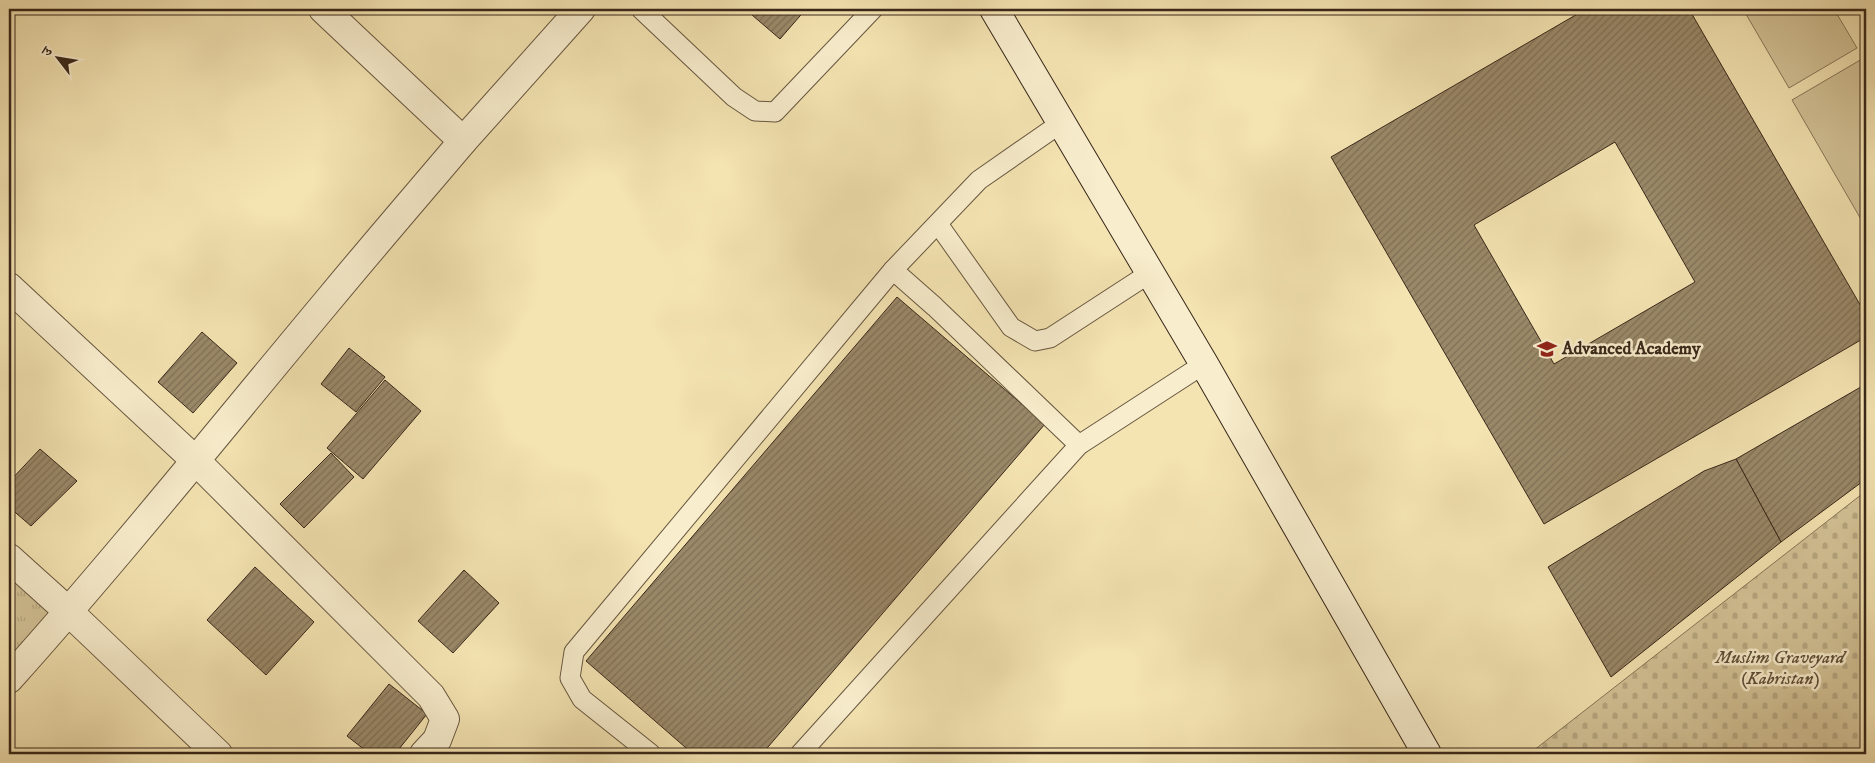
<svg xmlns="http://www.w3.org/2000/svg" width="1875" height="763" font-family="'IM FELL DW Pica','Noto Serif Devanagari',serif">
  <defs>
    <pattern id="cemetery-stones" width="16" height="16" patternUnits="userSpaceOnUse" patternTransform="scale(1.25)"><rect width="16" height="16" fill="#d4c498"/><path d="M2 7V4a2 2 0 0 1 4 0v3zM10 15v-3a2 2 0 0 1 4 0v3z" fill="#b7a882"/></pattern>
    <pattern id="park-tufts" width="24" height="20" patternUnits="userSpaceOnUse" patternTransform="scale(1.25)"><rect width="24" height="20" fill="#d4c498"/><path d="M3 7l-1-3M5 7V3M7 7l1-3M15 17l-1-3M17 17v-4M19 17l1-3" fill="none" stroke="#b7a882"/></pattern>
    <pattern id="building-hatch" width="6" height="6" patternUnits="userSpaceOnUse" patternTransform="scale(1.25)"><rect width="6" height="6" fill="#9a8969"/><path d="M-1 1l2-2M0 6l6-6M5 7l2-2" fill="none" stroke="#7f7056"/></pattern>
  </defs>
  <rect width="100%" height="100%" fill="#f4e4b2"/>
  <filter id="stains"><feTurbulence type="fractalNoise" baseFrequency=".004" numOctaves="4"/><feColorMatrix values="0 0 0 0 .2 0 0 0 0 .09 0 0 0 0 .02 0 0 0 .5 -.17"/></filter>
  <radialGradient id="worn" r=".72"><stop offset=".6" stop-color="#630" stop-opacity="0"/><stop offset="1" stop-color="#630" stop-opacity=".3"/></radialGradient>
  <g fill="#d4c498" stroke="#867658">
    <polygon points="1743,9 1834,9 1857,48 1789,88"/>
    <polygon points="1862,59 1866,66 1866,228 1792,100"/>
  </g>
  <polygon fill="url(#cemetery-stones)" stroke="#867658" points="1866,491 1866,754 1528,754 1529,754"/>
  <polygon fill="url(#park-tufts)" stroke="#867658" points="9,564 74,624 9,696"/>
  <g fill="url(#building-hatch)" stroke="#382719" fill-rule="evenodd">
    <polygon points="745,9 806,9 780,39"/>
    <path d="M1586 9H1689L1866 315V337L1544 524 1331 157ZM1615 142 1695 282 1554 364 1474 225Z"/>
    <polygon points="897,297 1045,424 762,754 693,754 586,661"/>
    <polygon points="202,332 237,363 193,413 158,382"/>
    <polygon points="349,348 385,377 356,412 321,384"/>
    <polygon points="385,380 421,411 363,479 327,448"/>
    <polygon points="1866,384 1866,479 1781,542 1736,459"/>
    <polygon points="40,449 77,481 31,526 9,507 9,482"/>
    <polygon points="331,453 354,477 304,528 280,504"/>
    <polygon points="1736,459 1781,542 1611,677 1548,567 1704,471"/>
    <polygon points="255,567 314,622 266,675 207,620"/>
    <polygon points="464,570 499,603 453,653 418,621"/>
    <polygon points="389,684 427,714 395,754 370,754 347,736"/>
  </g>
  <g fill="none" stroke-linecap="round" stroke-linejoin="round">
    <defs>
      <g id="lane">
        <polyline points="641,9 734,97 755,111 775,112 873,9"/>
        <polyline points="938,224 1011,327 1035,341 1050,338 1150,273"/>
        <polyline points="893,270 979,180 1061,123"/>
        <polyline points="651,754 582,699 570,678 574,652 893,270 935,307 1079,445"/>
        <polyline points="800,754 1079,445 1204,364"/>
      </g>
      <g id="street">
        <polyline points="463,141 581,9"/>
        <polyline points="9,287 196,461 431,696 445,719 437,740 424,754"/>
        <polyline points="9,558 69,612 218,754"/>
        <path d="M9 679C120 555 224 425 331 297 374 245 419 193 463 141L323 9"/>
      </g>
      <polyline id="secondary" points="994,9 1204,364 1427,754"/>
    </defs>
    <use href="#lane" stroke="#67563f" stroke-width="21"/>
    <use href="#street" stroke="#67563f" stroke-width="30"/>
    <use href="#secondary" stroke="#382719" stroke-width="30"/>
    <use href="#lane" stroke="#f8edcd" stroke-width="19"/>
    <use href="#street" stroke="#f8edcd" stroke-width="28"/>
    <use href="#secondary" stroke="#f8edcd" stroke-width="28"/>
  </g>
  <defs>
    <symbol id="university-bare" viewBox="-9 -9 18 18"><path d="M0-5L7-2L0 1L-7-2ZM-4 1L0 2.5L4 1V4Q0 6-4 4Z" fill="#8f2418" stroke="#f8edcd" stroke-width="2.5" paint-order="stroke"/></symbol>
  </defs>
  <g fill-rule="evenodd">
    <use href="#university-bare" x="1533" y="335" width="28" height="28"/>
  </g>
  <g text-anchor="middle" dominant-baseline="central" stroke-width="5" stroke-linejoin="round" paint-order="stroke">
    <g font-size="18" font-weight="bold" fill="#382719" stroke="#f8edcd" text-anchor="start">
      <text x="1562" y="349">Advanced Academy</text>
    </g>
    <g font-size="18" font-style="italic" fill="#5f4e39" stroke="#f8edcd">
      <text x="1780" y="658">Muslim Graveyard<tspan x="1780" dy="21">(Kabristan)</tspan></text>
    </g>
  </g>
  <rect width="1875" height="763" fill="none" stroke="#f4e4b2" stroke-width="30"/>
  <rect x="10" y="10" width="1855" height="743" fill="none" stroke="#382719" stroke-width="2.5"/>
  <rect x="15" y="15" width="1845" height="733" fill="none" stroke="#382719"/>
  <g transform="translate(58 58) rotate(301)" stroke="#f8edcd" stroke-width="4" paint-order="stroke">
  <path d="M0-4L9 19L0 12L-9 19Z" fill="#382719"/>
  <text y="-8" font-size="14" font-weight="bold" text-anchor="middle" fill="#382719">उ</text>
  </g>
  <rect width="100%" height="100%" filter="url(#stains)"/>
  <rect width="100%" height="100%" fill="url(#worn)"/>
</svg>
